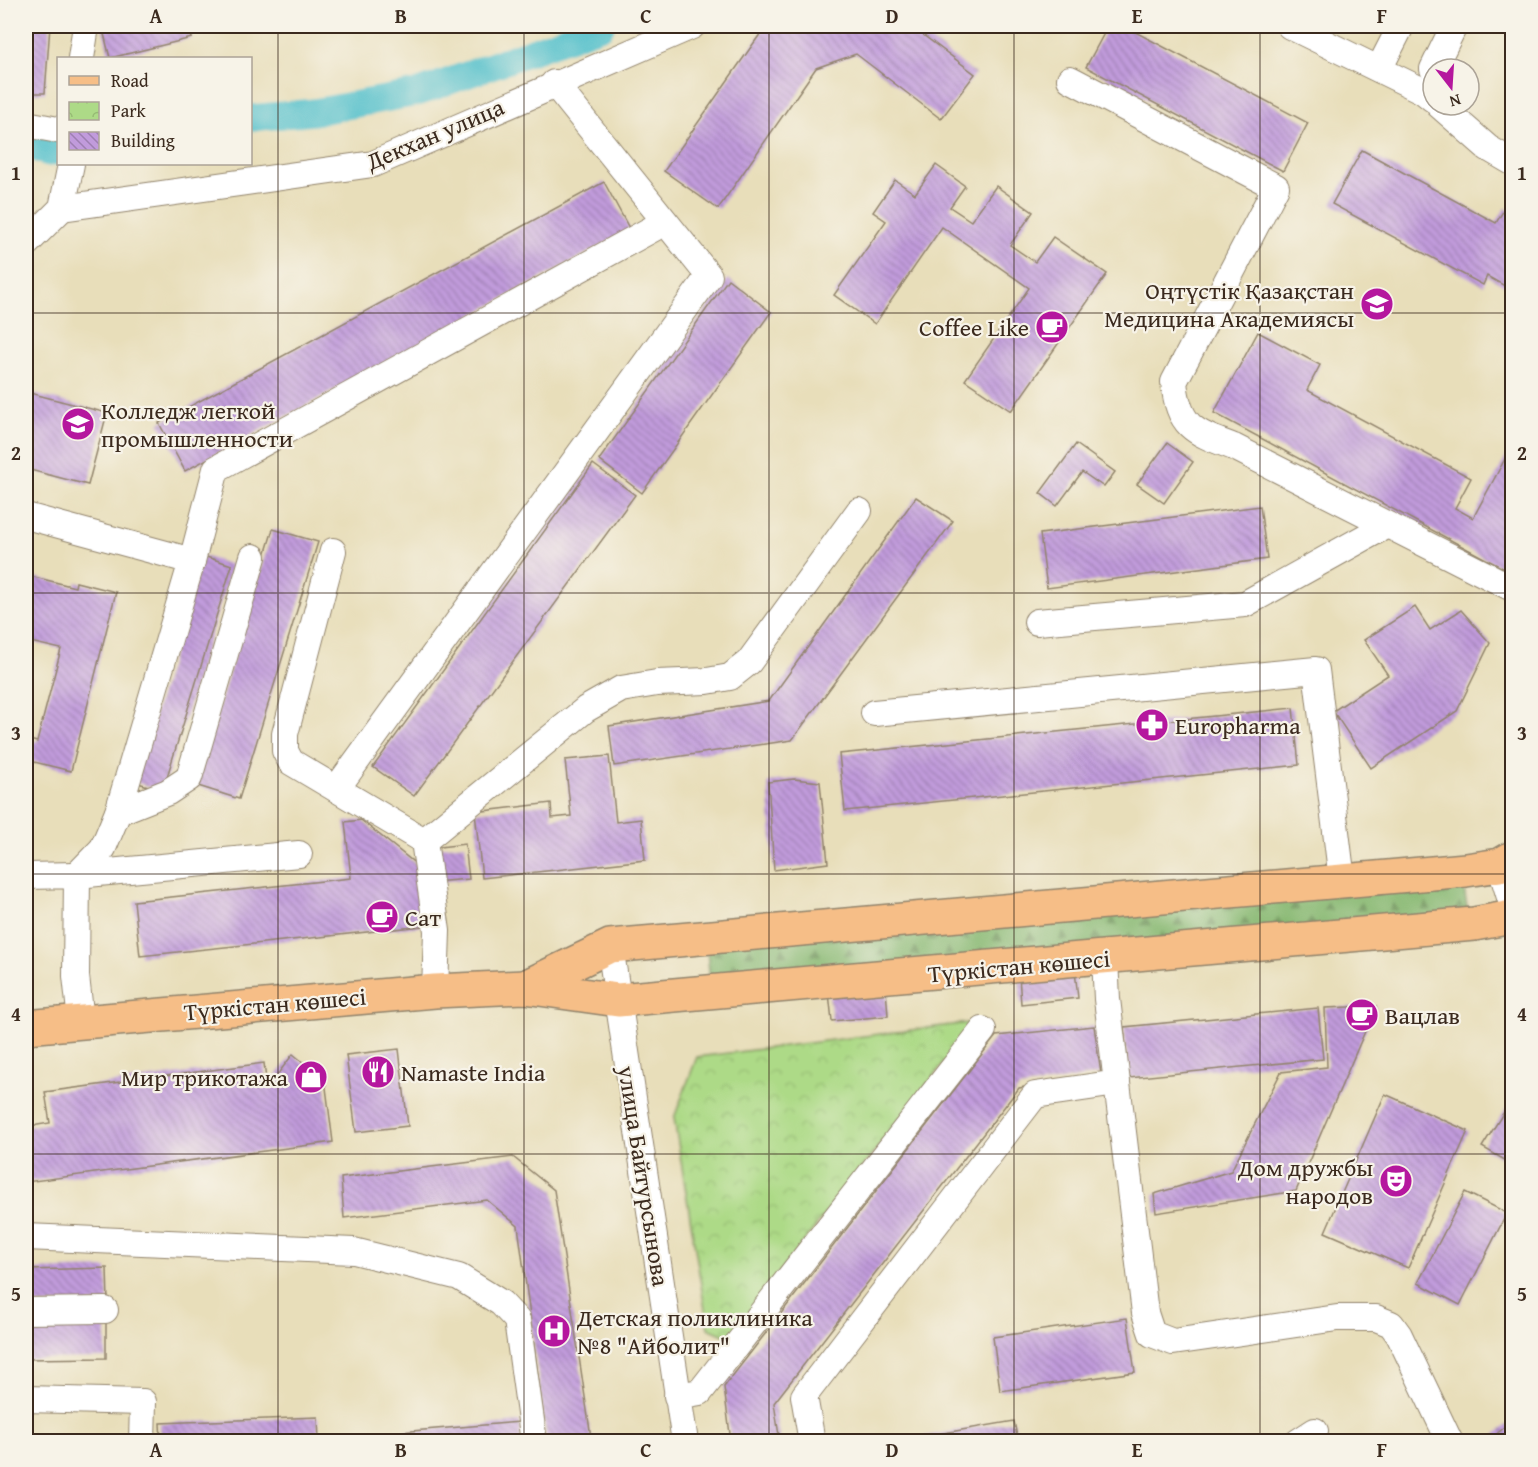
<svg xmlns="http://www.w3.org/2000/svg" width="1538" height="1467" font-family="'Gentium Book Plus',serif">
  <defs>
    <pattern id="forest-firs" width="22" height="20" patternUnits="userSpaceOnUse" patternTransform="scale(1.5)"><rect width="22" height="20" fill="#8aba74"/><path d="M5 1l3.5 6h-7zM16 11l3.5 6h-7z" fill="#72975f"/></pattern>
    <pattern id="park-crowns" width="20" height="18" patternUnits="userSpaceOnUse" patternTransform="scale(1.5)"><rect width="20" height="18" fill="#adda87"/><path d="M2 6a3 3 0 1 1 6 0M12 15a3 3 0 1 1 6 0" fill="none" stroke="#96bb74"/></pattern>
    <pattern id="building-back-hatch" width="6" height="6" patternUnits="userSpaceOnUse" patternTransform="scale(1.5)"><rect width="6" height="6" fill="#c19bdc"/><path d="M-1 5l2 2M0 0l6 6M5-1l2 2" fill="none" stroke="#9e7fb2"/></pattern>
  </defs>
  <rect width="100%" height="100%" fill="#f7f3e8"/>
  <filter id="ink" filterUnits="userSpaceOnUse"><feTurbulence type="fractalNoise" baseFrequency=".0167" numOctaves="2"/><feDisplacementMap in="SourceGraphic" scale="12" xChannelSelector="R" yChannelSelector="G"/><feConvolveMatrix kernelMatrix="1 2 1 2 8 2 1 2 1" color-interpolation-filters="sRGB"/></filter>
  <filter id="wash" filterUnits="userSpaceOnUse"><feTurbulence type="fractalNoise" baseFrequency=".008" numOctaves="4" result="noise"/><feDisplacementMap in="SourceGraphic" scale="24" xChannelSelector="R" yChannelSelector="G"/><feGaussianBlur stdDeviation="1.35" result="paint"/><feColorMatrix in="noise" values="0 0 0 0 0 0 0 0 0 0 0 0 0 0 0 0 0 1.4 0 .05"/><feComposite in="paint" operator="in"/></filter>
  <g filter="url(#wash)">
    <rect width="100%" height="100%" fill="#e8deba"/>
    <polygon fill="url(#forest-firs)" stroke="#627249" stroke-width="1.5" points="1462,875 1468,914 711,990 706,941"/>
    <polygon fill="url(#park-crowns)" stroke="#748252" stroke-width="1.5" points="976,1022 729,1337 708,1328 674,1118 697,1057"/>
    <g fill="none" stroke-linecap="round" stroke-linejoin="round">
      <g stroke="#53c0cb" stroke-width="27">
        <polyline points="250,118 314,112 417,93 601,26"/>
        <polyline points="26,145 49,153 58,151"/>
      </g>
    </g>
    <g id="blocks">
      <g fill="url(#building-back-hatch)">
        <polygon points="26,26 50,26 45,93 26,93"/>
        <polygon points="102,26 189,26 192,38 110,58"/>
        <polygon points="778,26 911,26 975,74 941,119 856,54 816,68 718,209 664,171 763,30"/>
        <polygon points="1108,26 1124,26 1308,123 1283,171 1086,67"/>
        <polygon points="1362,150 1496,223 1505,208 1512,212 1512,290 1487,276 1483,285 1332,204"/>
        <polygon points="936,165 965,186 950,207 971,221 996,186 1033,212 1010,245 1035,262 1053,237 1107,274 1011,411 965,380 1029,288 942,227 875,324 834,295 886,221 873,212 895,180 915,194"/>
        <polygon points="604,182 630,230 185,471 159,423"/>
        <polygon points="728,279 771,312 642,493 599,460"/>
        <polygon points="1258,332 1320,365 1307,390 1471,478 1455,508 1473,518 1512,446 1512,573 1214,413"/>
        <polygon points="26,392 107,413 88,485 26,469"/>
        <polygon points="1167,443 1193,462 1164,503 1137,484"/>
        <polygon points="1076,444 1115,472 1104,487 1082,472 1057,506 1040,493"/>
        <polygon points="593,464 635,495 414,796 373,767"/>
        <polygon points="916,497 953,521 792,740 614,766 609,726 769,701"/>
        <polygon points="1260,506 1267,559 1047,588 1040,534"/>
        <polygon points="273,529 318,542 239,799 195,785"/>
        <polygon points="203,556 232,565 163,790 134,782"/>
        <polygon points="26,575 75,587 76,582 116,592 71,771 26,760 26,739 37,742 61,649 26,641"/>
        <polygon points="1415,607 1430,630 1461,610 1490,643 1457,711 1371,768 1333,711 1388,675 1364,640"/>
        <polygon points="1293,708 1299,765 845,811 839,754"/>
        <polygon points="609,756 616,822 641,819 645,860 482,878 475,812 551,803 552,818 571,816 565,760"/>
        <polygon points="794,779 820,782 828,863 774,870 768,782"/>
        <polygon points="361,820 417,865 423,926 140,956 134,901 351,878 345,822"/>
        <polygon points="465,844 469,879 434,882 431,848"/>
        <polygon points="1075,971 1078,998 1021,1004 1019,976"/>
        <polygon points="886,989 888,1016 832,1021 829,993"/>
        <polygon points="1376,1006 1296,1191 1156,1213 1154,1194 1231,1171 1281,1072 1327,1067 1325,1008"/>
        <polygon points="1318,1008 1323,1059 1129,1078 1124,1027"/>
        <polygon points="1094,1026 1101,1074 1019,1088 774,1403 780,1442 731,1442 724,1387 996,1036"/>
        <polygon points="399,1049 408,1126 356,1132 346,1055"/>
        <polygon points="293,1054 325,1080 333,1142 26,1182 26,1127 50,1123 45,1092 264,1063 267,1088"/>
        <polygon points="1385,1094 1468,1131 1408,1268 1325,1232"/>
        <polygon points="1512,1099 1512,1160 1510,1163 1482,1147"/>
        <polygon points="513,1157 554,1190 591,1437 619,1435 619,1442 547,1442 518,1226 487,1200 344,1218 341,1178"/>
        <polygon points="1465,1192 1507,1213 1460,1305 1418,1283"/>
        <polygon points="107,1268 108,1303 26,1305 26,1270"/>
        <polygon points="1127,1318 1135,1372 1000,1391 993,1337"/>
        <polygon points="26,1322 106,1322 106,1358 26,1359"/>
        <polygon points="318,1417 319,1442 161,1442 160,1423"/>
        <polygon points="1014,1421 1018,1442 903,1442 903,1440"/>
        <polygon points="1512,1421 1512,1442 1487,1442"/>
        <polygon points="520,1422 521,1442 377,1442 376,1434"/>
      </g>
    </g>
  </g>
  <g filter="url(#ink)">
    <use href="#blocks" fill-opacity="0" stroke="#92846c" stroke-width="1.5"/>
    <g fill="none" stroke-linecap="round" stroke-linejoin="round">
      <defs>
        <g id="minor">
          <polyline points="1290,26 1423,91 1433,99"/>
          <polyline points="81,58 86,26"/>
          <polyline points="1379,69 1401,26"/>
          <polyline points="1433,69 1454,26"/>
          <path d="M1070 79 1276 187 1174 382C1179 428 1194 432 1234 447L1512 588"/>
          <polyline points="1439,105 1488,148 1512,162"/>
          <polyline points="26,124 58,130"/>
          <polyline points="62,208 373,164 692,26"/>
          <polyline points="26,244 62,208 71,164"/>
          <polyline points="26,516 192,561 118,812 103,848 77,875 299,854"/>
          <polyline points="333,551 285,734 285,751 291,762 424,841 437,931 435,991"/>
          <polyline points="192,561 216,469 665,222"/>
          <polyline points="1037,622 1245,604 1387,525"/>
          <polyline points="874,713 1316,670 1342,880"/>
          <polyline points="337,788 709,276 554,83"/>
          <polyline points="118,812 168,792 189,778 253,557"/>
          <polyline points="424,841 586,709 621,689 657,683 707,681 730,677 749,662 859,511"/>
          <polyline points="1500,865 1512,904"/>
          <polyline points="26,876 77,875 76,976 81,1021"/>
          <polyline points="610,946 685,1442"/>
          <polyline points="1117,1083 1145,1313 1152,1334 1173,1342 1337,1318 1376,1318 1391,1324 1399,1335 1450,1442"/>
          <polyline points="26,1237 354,1251 459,1277 501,1303 517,1320 534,1442"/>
          <polyline points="26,1311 105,1310"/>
          <polyline points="677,1396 700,1392 983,1030"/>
          <polyline points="26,1399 143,1402 142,1442"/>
          <polyline points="812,1442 804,1396 1035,1095 1117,1083 1107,999 1105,959"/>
          <polyline points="1298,1442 1315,1431"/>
        </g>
        <g id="major">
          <polyline points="525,987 610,946 1466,870 1500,865 1512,858"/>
          <polyline points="26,1027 435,991 525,987 618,1000 1474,924 1512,917"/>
        </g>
      </defs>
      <use href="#minor" stroke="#92846c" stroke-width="28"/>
      <use href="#major" stroke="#92846c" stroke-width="36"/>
      <use href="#minor" stroke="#fff" stroke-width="26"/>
      <use href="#major" stroke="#f6be87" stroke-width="33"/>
    </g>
  </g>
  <path fill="none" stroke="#3b2a1e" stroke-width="1.5" stroke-opacity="0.55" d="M278 26V1442M524 26V1442M769 26V1442M1014 26V1442M1260 26V1442M26 313H1512M26 593H1512M26 874H1512M26 1154H1512"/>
  <defs>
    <symbol id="university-disc" viewBox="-11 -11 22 22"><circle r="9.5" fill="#b5179e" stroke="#f7f3e8"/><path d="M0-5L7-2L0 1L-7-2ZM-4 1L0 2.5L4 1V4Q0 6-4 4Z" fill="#fff"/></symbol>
    <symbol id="cafe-disc" viewBox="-11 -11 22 22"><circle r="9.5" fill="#b5179e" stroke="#f7f3e8"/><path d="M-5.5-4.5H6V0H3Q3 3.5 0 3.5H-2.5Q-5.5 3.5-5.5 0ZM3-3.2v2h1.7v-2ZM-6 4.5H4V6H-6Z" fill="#fff"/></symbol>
    <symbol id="pharmacy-disc" viewBox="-11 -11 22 22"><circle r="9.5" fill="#b5179e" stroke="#f7f3e8"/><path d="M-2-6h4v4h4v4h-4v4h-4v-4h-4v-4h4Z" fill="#fff"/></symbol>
    <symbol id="restaurant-disc" viewBox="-11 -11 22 22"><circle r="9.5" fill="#b5179e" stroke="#f7f3e8"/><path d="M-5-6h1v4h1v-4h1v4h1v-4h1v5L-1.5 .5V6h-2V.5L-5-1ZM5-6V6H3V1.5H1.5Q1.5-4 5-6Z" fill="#fff"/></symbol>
    <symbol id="shop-disc" viewBox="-11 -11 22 22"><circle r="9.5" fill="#b5179e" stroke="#f7f3e8"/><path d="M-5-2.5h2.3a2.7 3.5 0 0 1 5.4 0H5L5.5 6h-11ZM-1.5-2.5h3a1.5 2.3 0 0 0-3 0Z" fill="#fff"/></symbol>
    <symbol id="theatre-disc" viewBox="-11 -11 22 22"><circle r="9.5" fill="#b5179e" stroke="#f7f3e8"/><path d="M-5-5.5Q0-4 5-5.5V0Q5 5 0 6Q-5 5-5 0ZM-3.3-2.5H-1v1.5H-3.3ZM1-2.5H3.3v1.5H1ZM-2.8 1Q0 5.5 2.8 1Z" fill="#fff"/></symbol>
    <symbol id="hospital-disc" viewBox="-11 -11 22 22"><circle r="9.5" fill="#b5179e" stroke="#f7f3e8"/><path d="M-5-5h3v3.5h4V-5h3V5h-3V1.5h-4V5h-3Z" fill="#fff"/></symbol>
  </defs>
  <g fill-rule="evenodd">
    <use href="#university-disc" x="1358" y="285" width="38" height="38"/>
    <use href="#cafe-disc" x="1033" y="308" width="38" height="38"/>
    <use href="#university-disc" x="59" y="405" width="38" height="38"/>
    <use href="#pharmacy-disc" x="1133" y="706" width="38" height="38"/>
    <use href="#cafe-disc" x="363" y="898" width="38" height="38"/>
    <use href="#cafe-disc" x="1343" y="996" width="38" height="38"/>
    <use href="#restaurant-disc" x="359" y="1053" width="38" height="38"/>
    <use href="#shop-disc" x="292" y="1058" width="38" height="38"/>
    <use href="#theatre-disc" x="1377" y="1162" width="38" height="38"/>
    <use href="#hospital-disc" x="535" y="1312" width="38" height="38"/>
  </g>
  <g text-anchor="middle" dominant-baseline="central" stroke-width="4.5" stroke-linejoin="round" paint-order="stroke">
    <g font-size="24" fill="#3b2a1e" stroke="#f7f3e8">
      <text transform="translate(435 134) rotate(-23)">Декхан улица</text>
      <text transform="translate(1019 966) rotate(-5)">Түркістан көшесі</text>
      <text transform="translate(275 1004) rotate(-5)">Түркістан көшесі</text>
      <text transform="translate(644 1176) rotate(81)">улица Байтурсынова</text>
    </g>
    <g font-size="24" fill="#3b2a1e" stroke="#f7f3e8" text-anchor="start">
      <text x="1354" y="290" text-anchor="end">Оңтүстік Қазақстан<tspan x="1354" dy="28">Медицина Академиясы</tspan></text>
      <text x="1029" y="327" text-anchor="end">Coffee Like</text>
      <text x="101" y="410">Колледж легкой<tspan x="101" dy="28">промышленности</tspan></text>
      <text x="1175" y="725">Europharma</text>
      <text x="405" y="917">Сат</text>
      <text x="1385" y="1015">Вацлав</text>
      <text x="401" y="1072">Namaste India</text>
      <text x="288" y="1077" text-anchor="end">Мир трикотажа</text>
      <text x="1373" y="1167" text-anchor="end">Дом дружбы<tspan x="1373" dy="28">народов</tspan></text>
      <text x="577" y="1317">Детская поликлиника<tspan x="577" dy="28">№8 "Айболит"</tspan></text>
    </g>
  </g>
  <rect width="1538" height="1467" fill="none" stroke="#f7f3e8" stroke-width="66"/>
  <rect x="57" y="57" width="195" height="108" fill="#f7f3e8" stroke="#aca397" stroke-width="1.5"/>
  <rect x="69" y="76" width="30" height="9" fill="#f6be87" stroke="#aca397" stroke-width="1.5"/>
  <text x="111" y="87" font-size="18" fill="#3b2a1e">Road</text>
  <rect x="69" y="102" width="30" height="18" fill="url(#park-crowns)" stroke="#aca397" stroke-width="1.5"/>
  <text x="111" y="117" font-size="18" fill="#3b2a1e">Park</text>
  <rect x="69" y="132" width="30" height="18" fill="url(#building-back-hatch)" stroke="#aca397" stroke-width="1.5"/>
  <text x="111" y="147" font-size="18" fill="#3b2a1e">Building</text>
  <g transform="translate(1451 87) rotate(163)"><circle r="28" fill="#f7f3e8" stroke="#aca397" stroke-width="1.5"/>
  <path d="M0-4.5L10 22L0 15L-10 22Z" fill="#b5179e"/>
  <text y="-9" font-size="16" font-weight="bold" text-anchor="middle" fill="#3b2a1e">N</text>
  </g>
  <rect x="33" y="33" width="1472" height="1401" fill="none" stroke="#3b2a1e" stroke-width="2"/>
  <g font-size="20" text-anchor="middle" font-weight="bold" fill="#3b2a1e">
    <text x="156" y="23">A</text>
    <text x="401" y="23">B</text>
    <text x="646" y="23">C</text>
    <text x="892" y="23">D</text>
    <text x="1137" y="23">E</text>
    <text x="1382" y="23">F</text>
    <text x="16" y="180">1</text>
    <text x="1522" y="180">1</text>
    <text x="16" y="460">2</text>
    <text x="1522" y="460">2</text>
    <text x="16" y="740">3</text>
    <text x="1522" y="740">3</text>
    <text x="16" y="1021">4</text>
    <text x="1522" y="1021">4</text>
    <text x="16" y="1301">5</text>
    <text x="1522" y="1301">5</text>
    <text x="156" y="1457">A</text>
    <text x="401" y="1457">B</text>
    <text x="646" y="1457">C</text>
    <text x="892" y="1457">D</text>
    <text x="1137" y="1457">E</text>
    <text x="1382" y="1457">F</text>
  </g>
</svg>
